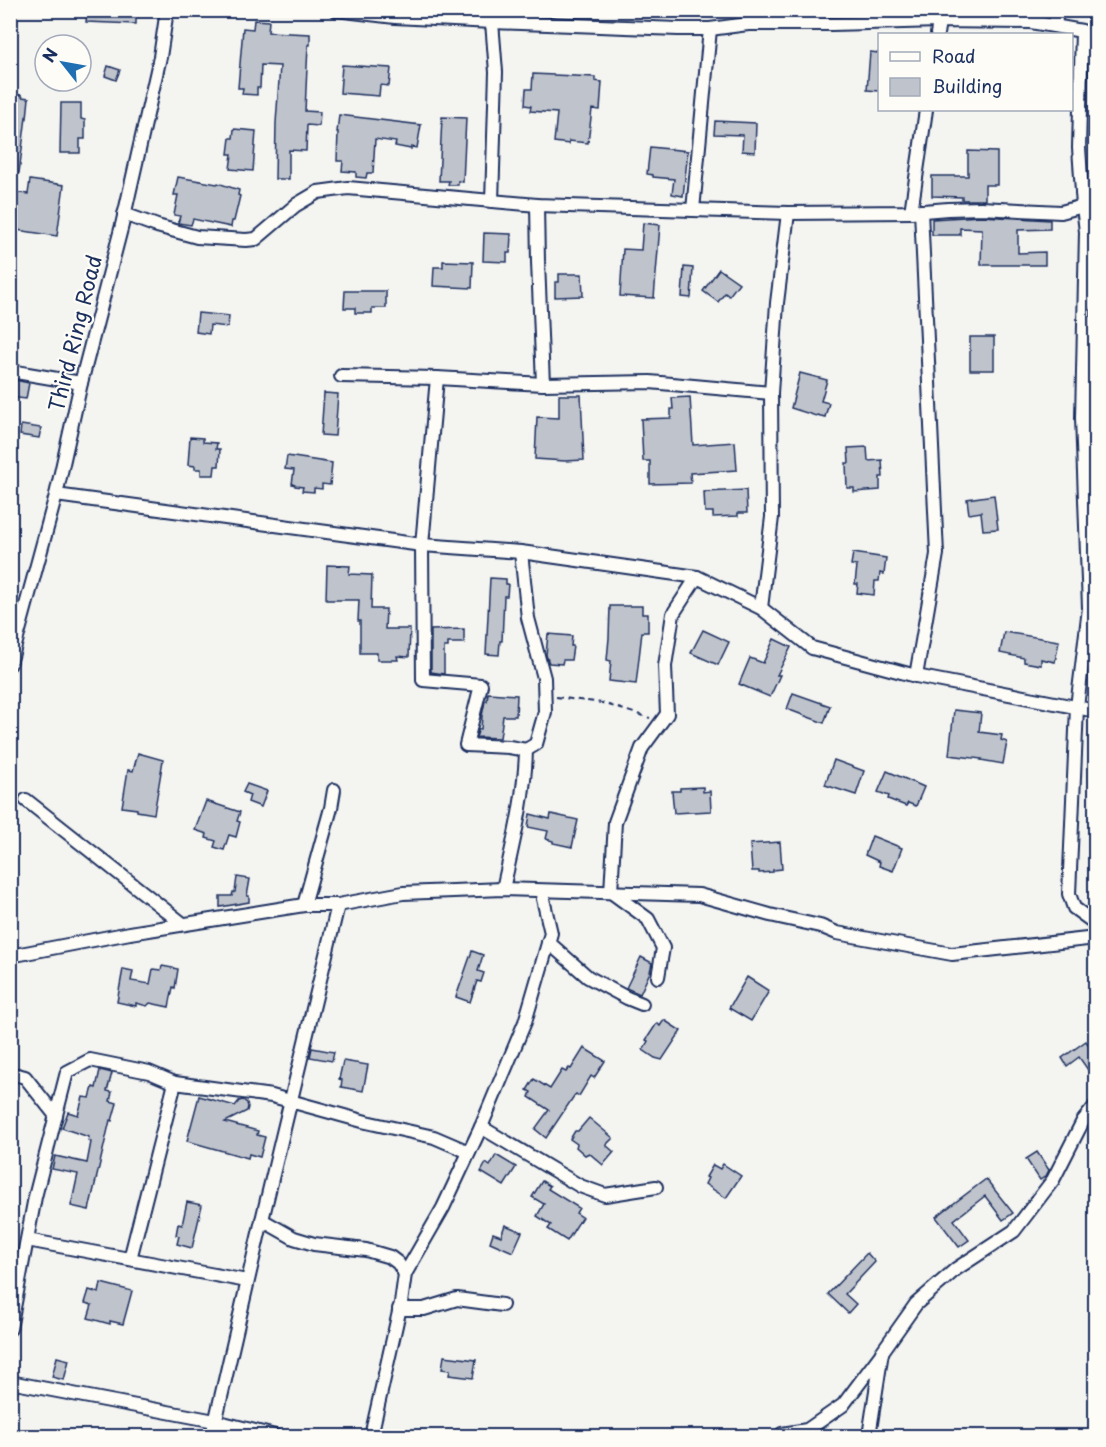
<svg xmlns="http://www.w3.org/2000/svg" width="1106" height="1447" font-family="'Playpen Sans',sans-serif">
  <rect width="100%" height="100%" fill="#f4f4f1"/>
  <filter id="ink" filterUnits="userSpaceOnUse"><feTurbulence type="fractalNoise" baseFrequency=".0167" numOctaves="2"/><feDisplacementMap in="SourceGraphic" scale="12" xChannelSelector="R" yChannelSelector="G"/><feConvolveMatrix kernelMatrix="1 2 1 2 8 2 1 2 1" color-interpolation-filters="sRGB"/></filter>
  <g filter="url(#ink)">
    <g fill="#bfc3cc" stroke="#1b2f5e" stroke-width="1.5">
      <polygon points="87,10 136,10 136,24 86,22"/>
      <polygon points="254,20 269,21 268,32 310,34 310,45 308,45 305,111 320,112 319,126 307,125 306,151 289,150 289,179 275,179 276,123 280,66 261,65 260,88 257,88 257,95 242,94 243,88 238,88 243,28 253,29"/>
      <polygon points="870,52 879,53 879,91 867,90"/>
      <polygon points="342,65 391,68 389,86 380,85 379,96 340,93"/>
      <polygon points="108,66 120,70 116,80 105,76"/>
      <polygon points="533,74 595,77 595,81 602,82 600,110 592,109 588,143 569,141 569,144 554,142 557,113 530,111 531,106 525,105 526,89 532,89"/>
      <polygon points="12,94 22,95 22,97 29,98 27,118 26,117 19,173 10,172 10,96 12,96"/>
      <polygon points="61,103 81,103 81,119 85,120 85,139 80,139 80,153 60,153"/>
      <polygon points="339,115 421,125 417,148 411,147 411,149 395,146 396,142 375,139 373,173 367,173 366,178 356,177 356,172 342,171 343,161 337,161 338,132 337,132"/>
      <polygon points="442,117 466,118 463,182 458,181 458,185 448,185 449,181 439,181"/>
      <polygon points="715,121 756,123 755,152 742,151 743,135 714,134"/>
      <polygon points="234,129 256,131 253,171 230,169 232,154 228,154 230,138 233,138"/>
      <polygon points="650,147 688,151 683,196 672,194 674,179 653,177 653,175 647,174"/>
      <polygon points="968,151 997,152 997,185 985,185 985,200 962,200 962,197 932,196 932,176 968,176"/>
      <polygon points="178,177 217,184 218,183 239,190 238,195 240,196 234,221 232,221 231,227 193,219 191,225 178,223 180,216 174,215 178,195 174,195"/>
      <polygon points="30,180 64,185 57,236 10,229 10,192 28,194"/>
      <polygon points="981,216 1050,220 1050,229 1018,230 1018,253 1045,252 1045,265 981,265 982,229 960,228 960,235 932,235 932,219"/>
      <polygon points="643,223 660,225 654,298 620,296 623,249 641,250"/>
      <polygon points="484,233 511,234 510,253 507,253 507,262 483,261"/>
      <polygon points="443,261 473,262 472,288 433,286 434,267 443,267"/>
      <polygon points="684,267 693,268 691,298 682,297"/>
      <polygon points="719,269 739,283 729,296 725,293 718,302 703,291"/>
      <polygon points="559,274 582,274 583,296 555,297 555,282 559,282"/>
      <polygon points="345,291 386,291 386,308 372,308 372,313 355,313 355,308 344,308"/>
      <polygon points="198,313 229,316 228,327 210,325 209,334 196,332"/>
      <rect x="970" y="337" width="24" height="33"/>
      <polygon points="800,373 827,380 821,401 829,403 825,417 817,415 816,416 791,408"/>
      <polygon points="10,379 29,383 26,399 10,397"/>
      <polygon points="324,393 338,394 335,436 321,435"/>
      <polygon points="559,395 581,395 584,460 565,461 535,459 537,417 559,418"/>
      <polygon points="690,397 693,445 735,442 737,470 690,473 691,483 650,484 650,461 643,461 641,419 671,418 671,409 673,409 672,398"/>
      <polygon points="21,425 41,428 39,438 20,435"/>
      <polygon points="190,437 203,438 203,442 217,443 216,449 220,449 219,466 215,466 214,475 201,475 201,469 195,469 195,466 188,465"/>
      <polygon points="867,447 868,461 882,460 883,477 880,477 880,490 854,492 854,488 847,488 846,463 849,463 848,448"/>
      <polygon points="287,456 332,463 330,485 322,484 322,489 314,488 314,492 302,491 303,487 295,486 295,485 292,484 294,470 285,469"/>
      <polygon points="746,490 747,513 738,513 738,516 713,517 713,512 705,512 704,492"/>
      <polygon points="994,495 998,529 983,530 981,512 969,514 967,499"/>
      <polygon points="853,553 886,558 884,574 880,573 879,581 875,581 874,595 857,593 858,584 855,584 857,566 851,565"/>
      <polygon points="327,565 350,566 349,574 372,575 371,609 386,609 385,629 410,629 409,657 397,656 398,660 377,660 377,653 360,653 360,621 358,621 359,600 326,600"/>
      <polygon points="490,578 506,579 506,584 508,584 507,596 504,596 502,641 500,641 499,655 486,654"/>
      <polygon points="610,606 642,606 642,614 648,614 648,632 642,632 636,684 609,681 611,661 607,660 609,638"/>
      <polygon points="464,629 464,643 448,643 448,647 444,647 444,674 431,672 431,630"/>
      <polygon points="703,630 729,642 718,665 691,653"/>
      <polygon points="1004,632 1059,641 1055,662 1041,659 1041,665 1024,662 1024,658 1000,653"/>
      <polygon points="548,634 572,636 571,646 573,646 571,660 563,660 562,664 549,663 546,655"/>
      <polygon points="774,639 791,647 777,675 780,675 770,697 739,684 750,658 763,663"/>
      <polygon points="488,693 517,695 516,716 503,716 500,738 476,737 479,729 481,729 482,716 485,701 487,701"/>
      <polygon points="793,693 830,706 824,723 787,709"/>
      <polygon points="954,710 981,713 979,732 1002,735 1001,740 1007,742 1003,764 981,760 982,759 949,755"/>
      <polygon points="138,753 163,760 154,814 137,811 137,809 122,807 128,770 133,771"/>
      <polygon points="834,760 864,771 856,795 825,785"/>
      <polygon points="887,771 924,787 916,806 908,803 906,806 888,799 889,796 878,792"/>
      <polygon points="247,784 267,791 261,807 248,802 250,795 243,792"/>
      <polygon points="703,787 703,792 710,791 711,811 674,813 672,791 680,791 680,788"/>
      <polygon points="206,801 240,812 237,821 240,822 236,837 229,835 224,850 214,847 216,841 206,838 207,834 195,830"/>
      <polygon points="530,814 550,819 551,814 578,820 572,847 553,843 553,841 546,839 548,831 528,827"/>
      <polygon points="872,836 902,848 893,871 879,866 880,862 865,855"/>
      <polygon points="780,842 782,869 773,870 773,872 759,873 759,871 752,871 750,844"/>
      <polygon points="237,877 250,879 247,896 249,896 249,902 220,907 220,896 232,896 233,892 235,892"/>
      <polygon points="472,951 483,955 478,971 484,973 481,982 477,981 470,1002 456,997"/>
      <polygon points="641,957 652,963 650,972 640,994 626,988"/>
      <polygon points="162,966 178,969 175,988 173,987 169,1007 150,1003 147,1006 136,1003 136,1006 117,1002 123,969 133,971 131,981 150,984 153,969 161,970"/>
      <polygon points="747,977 769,991 751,1021 729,1008"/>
      <polygon points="664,1020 681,1031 662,1060 655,1058 643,1050 648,1041 646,1040 657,1023 660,1026"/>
      <polygon points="1086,1041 1095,1054 1095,1064 1088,1070 1079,1057 1067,1066 1062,1058"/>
      <polygon points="312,1048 334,1052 332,1061 310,1057"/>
      <polygon points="584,1048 605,1061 594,1078 591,1076 579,1096 576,1094 574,1096 546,1138 535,1129 549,1110 529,1097 531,1092 527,1090 534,1079 550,1089 562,1070 566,1072 569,1068 571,1069"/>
      <polygon points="343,1061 368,1065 363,1091 341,1087 342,1080 339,1079"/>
      <polygon points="100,1070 112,1073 107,1091 112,1092 110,1101 117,1103 112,1121 110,1120 89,1210 71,1206 78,1174 52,1169 55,1156 87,1163 91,1142 88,1141 89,1137 62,1128 68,1112 78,1115 83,1097 90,1098 93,1087 96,1088"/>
      <polygon points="199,1096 235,1106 239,1101 243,1100 247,1103 248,1107 247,1111 225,1122 258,1131 257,1135 265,1137 260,1157 249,1154 248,1158 187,1141"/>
      <polygon points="589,1118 613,1138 606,1145 614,1152 603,1165 589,1153 585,1155 576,1147 577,1144 570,1139 575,1131 578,1131"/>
      <polygon points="1037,1152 1049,1170 1046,1176 1040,1180 1026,1159"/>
      <polygon points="496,1155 516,1167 504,1186 481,1172 486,1163 490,1166"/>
      <polygon points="723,1164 741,1176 726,1198 705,1184 708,1178 706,1177 713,1165 720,1169"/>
      <polygon points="986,1179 1013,1213 1003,1220 985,1196 954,1220 969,1240 959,1247 936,1217"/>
      <polygon points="542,1181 550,1186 548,1189 579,1208 576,1213 582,1217 567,1241 548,1229 551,1225 537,1216 544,1204 532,1197"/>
      <polygon points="187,1202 202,1205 192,1248 177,1244 179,1236 176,1235 178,1224 182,1225"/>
      <polygon points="505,1225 522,1232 513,1252 490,1242 493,1233 501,1236"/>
      <polygon points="867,1253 875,1262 845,1294 856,1304 848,1313 828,1294"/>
      <polygon points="101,1283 132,1291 123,1324 110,1321 110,1324 88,1318 92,1305 85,1303 89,1290 99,1293"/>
      <polygon points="444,1356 476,1360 473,1378 449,1375 450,1370 442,1369"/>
      <polygon points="57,1357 69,1360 64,1380 52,1377"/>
    </g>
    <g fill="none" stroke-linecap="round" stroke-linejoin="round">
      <defs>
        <g id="minor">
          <polyline points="336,10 395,17 492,22 678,29 710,29 748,24 832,24 939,21 1031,22 1082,31 1079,148 1083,206 1086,232 1082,418 1089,608 1077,707 1069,894 1074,908 1096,924"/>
          <polyline points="492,22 496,72 492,201"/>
          <polyline points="1055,26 1057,10"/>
          <polyline points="937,34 939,21"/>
          <polyline points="1082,193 1096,194"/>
          <polyline points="537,205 538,262 543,384"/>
          <polyline points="693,210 710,29"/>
          <polyline points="911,212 926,110"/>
          <polyline points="124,214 157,226 197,237 246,240 256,239 296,205 318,192 348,188 537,205 788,213 911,212 948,209 981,208 1061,212 1083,206"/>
          <polyline points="10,371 81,383"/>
          <polyline points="341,376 437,378 543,384 650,382 771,393"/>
          <path d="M437 378 422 545 423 680 481 685 466 745 509 747 526 750C525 797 513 843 503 889"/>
          <polyline points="56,495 422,545 521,552 697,577 761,608 812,648 916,676 1096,711"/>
          <polyline points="521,552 528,618 544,678 545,712 536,744 526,750"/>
          <polyline points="761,608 772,517 771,393 777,303 788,213"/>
          <polyline points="10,664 56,495 81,383 122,225 160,57 167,10"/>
          <polyline points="916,676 937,554 921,211"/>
          <polyline points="26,800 183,924"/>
          <polyline points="304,905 331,808 334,790"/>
          <polyline points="548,942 588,977 627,998 642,1004"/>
          <polyline points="10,956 130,933 304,905 338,905 403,893 503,889 699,895 770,915 820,926 837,933 952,954 1096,938"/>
          <polyline points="658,977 663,948 648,919 611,892 615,822 642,748 667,714 665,666 673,614 697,577"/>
          <polyline points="10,1073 25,1077 56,1116"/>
          <polyline points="481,1127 580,1186 605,1195 656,1187"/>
          <polyline points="262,1220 294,1238 314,1244 366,1250 390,1257 398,1263 405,1274 401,1303 371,1436"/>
          <polyline points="27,1240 247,1281"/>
          <polyline points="130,1259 175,1083"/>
          <polyline points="405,1274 443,1208 481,1127 525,1022 551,933 543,899 545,891"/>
          <polyline points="399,1309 424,1309 457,1299 502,1305"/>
          <polyline points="10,1329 35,1197 67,1072 90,1060 149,1072 175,1083 272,1096 366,1122 434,1137 469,1152"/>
          <polyline points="10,1382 215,1421 275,1436"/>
          <polyline points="212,1436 262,1220 338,905"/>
          <polyline points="781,1436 782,1434 807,1430 843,1405 882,1353"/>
          <polyline points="869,1436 882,1352 916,1304 956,1269 1014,1231 1053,1180 1083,1121 1096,1105"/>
        </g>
      </defs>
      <use href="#minor" stroke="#1b2f5e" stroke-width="16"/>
      <polyline stroke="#1b2f5e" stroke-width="2" stroke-dasharray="6 4.5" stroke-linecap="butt" points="556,697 602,703 650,718"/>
      <use href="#minor" stroke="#fdfcf7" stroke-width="12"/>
    </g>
  </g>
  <g text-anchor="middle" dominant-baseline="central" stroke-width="4.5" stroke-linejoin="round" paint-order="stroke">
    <g font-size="21" fill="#1b2f5e" stroke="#fdfcf7">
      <text transform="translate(74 333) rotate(-76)">Third Ring Road</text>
    </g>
  </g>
  <rect width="1106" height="1447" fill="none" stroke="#fdfcf7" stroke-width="36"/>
  <rect x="18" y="18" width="1070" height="1411" fill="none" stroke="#1b2f5e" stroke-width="2" filter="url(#ink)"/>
  <rect x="878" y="33" width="195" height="78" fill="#fdfcf7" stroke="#a3aaba" stroke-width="1.5"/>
  <rect x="890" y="52" width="30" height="9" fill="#fdfcf7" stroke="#a3aaba" stroke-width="1.5"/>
  <text x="932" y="63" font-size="18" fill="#1b2f5e">Road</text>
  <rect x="890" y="78" width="30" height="18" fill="#bfc3cc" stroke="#a3aaba" stroke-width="1.5"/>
  <text x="932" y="93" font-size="18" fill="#1b2f5e">Building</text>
  <g transform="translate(63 63) rotate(301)"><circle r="28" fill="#fdfcf7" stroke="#a3aaba" stroke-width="1.5"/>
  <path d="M0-4.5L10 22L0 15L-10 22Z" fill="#1f6fb2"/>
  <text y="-9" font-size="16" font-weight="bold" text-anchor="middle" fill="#1b2f5e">N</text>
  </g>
</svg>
